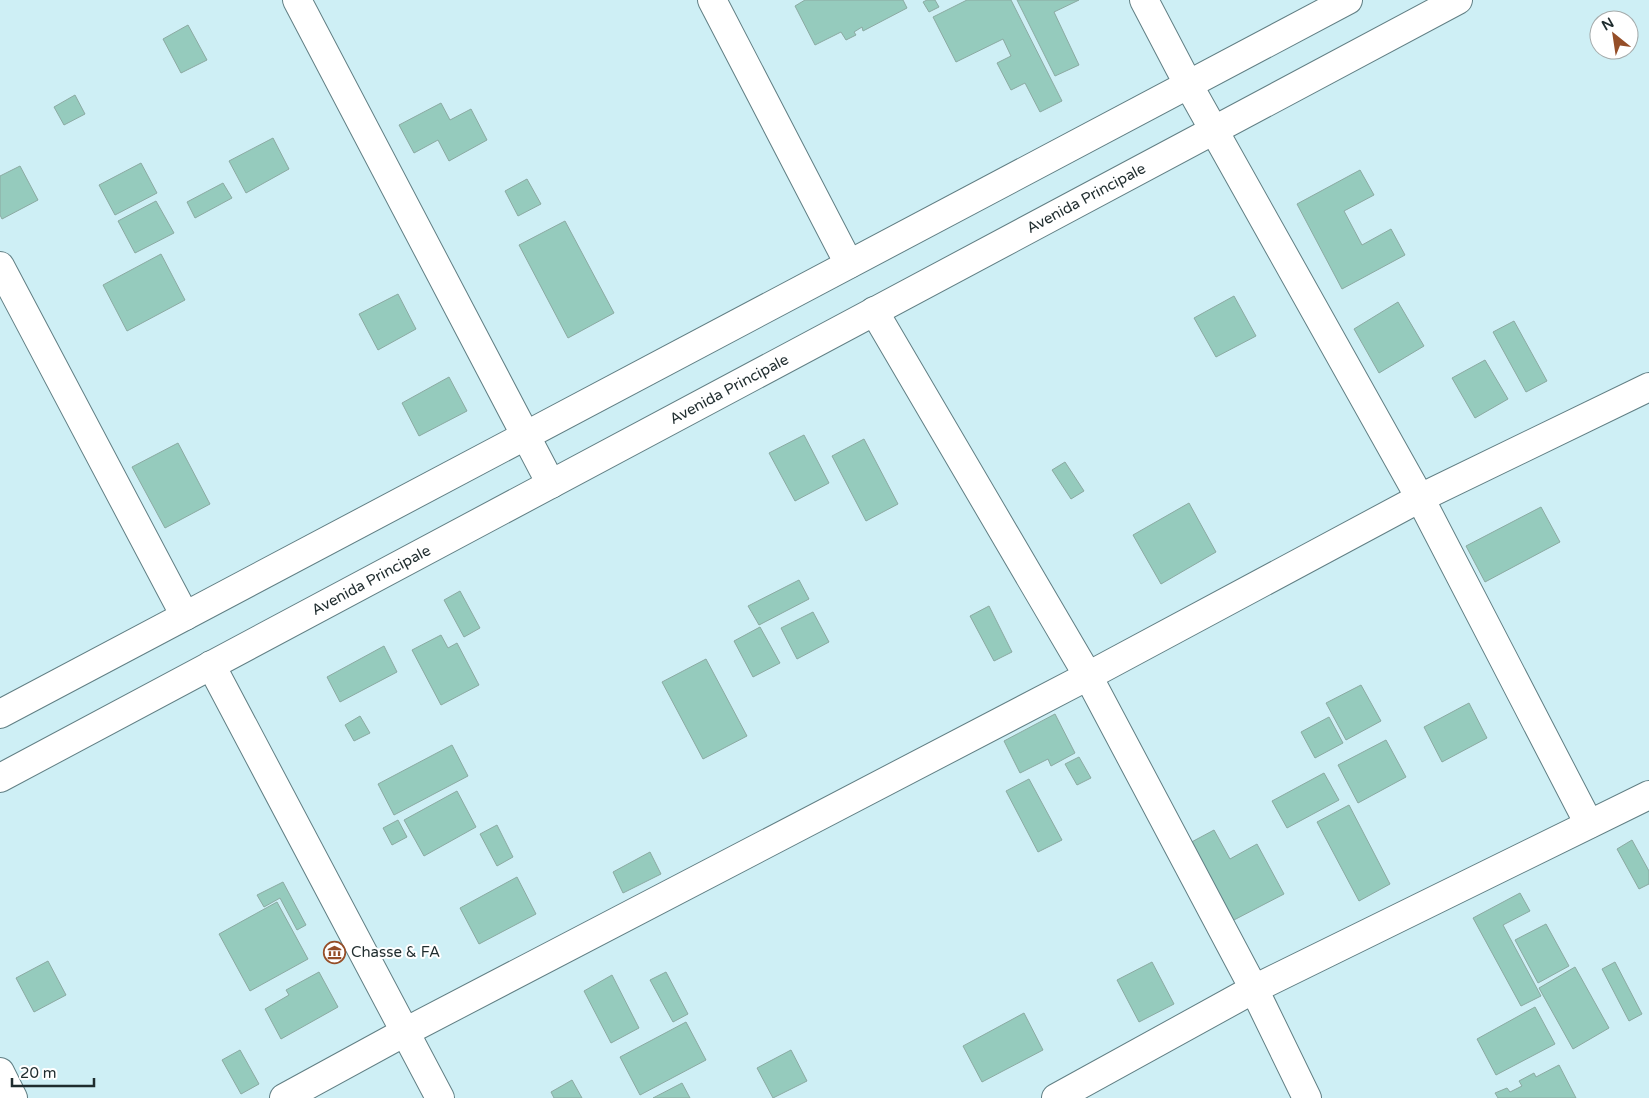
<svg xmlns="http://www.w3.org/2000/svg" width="1649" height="1098" font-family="'Varela Round',sans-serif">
  <rect width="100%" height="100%" fill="#ceeff5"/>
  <g fill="#95cbbd" stroke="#8baaa2">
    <polygon points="805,0 903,0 907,8 863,31 862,27 854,32 856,35 846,40 841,32 815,45 795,6"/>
    <polygon points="927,0 935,0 939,7 929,12 923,2"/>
    <polygon points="967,0 1011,0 1062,101 1040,112 1025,83 1011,90 997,63 1011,56 1003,39 956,62 933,17"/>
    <polygon points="1017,0 1079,0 1054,12 1079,65 1055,76"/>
    <polygon points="188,25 207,60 181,73 163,39"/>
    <polygon points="75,95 85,114 64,125 54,107"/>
    <polygon points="441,103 450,120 471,109 487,140 449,161 438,140 414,153 399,125"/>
    <polygon points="273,138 289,169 246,193 229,161"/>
    <polygon points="141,163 157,193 115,215 99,185"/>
    <polygon points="20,166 38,200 2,219 0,215 0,176"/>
    <polygon points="1360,170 1374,195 1344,211 1362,245 1391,229 1405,255 1342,289 1297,204"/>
    <polygon points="527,179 541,204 518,216 505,191"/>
    <polygon points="223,183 232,198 195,218 187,202"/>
    <polygon points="156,201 174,233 135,253 118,221"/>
    <polygon points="565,221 614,313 568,338 519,245"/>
    <polygon points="161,254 185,300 127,331 103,285"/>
    <polygon points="398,294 416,329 378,350 359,314"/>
    <polygon points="1234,296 1256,336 1216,357 1194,318"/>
    <polygon points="1398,302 1424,346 1379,373 1354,329"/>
    <polygon points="1514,321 1547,381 1526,392 1493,332"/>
    <polygon points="1485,360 1508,399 1475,418 1452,378"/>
    <polygon points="449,377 467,411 419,436 402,403"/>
    <polygon points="804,435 829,483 795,501 769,453"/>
    <polygon points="864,439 898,504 866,521 832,456"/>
    <polygon points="178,443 210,504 165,528 132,467"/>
    <polygon points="1065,462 1084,491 1071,499 1052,470"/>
    <polygon points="1189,503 1216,552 1161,584 1133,535"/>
    <polygon points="1541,507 1560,542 1485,582 1466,546"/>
    <polygon points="799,580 809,599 759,625 748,606"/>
    <polygon points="460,591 480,628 464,637 444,600"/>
    <polygon points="989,606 1012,652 994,661 970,616"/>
    <polygon points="813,612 829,642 797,659 781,628"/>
    <polygon points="760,627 780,663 753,677 734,641"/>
    <polygon points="441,635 448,648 457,643 479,685 441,705 412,650"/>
    <polygon points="384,646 397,672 340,702 327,677"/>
    <polygon points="706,659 747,736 703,759 662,682"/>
    <polygon points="1361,685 1381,721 1346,740 1326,703"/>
    <polygon points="1469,703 1487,738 1442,762 1424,727"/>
    <polygon points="1055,714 1075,753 1051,766 1048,759 1020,773 1004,741"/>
    <polygon points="360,716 370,733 354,741 345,725"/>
    <polygon points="1329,717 1343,743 1315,758 1301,732"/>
    <polygon points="1386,740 1406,777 1358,803 1338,765"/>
    <polygon points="452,745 468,776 394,815 378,784"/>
    <polygon points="1079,757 1091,778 1077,785 1065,764"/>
    <polygon points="1324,773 1339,800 1287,828 1272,801"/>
    <polygon points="1029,779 1062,840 1038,852 1006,791"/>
    <polygon points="457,791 476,827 424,856 404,820"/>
    <polygon points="1349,805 1390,884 1359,901 1317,822"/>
    <polygon points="398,820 407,837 392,845 383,828"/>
    <polygon points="497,825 513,857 497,866 480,834"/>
    <polygon points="1214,830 1230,859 1257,844 1284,894 1232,921 1186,845"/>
    <polygon points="1632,840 1649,871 1649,884 1639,889 1617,849"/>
    <polygon points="650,852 661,874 623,893 613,872"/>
    <polygon points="517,877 536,914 479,944 460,908"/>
    <polygon points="283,882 306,925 297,930 280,898 264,907 257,895"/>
    <polygon points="1520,893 1530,911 1503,925 1541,996 1521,1006 1473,918"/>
    <polygon points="277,902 308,959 250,991 219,934"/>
    <polygon points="1546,924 1569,966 1538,983 1515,940"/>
    <polygon points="48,961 66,995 34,1012 16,978"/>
    <polygon points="1152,962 1174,1004 1139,1022 1117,980"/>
    <polygon points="1615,962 1642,1014 1629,1021 1602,969"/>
    <polygon points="1575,967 1609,1028 1573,1049 1539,988"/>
    <polygon points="319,972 338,1007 281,1039 265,1009 289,995 286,990"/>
    <polygon points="666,972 688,1014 673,1022 650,980"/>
    <polygon points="612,975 639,1028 611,1043 584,991"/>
    <polygon points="1535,1007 1555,1044 1496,1075 1477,1039"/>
    <polygon points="1024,1013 1043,1050 982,1082 963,1046"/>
    <polygon points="686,1022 706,1060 640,1095 620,1057"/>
    <polygon points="240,1050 259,1084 241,1094 222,1060"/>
    <polygon points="791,1050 807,1081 773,1098 757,1068"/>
    <polygon points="1559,1065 1576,1098 1498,1098 1495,1093 1507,1088 1510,1092 1522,1086 1519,1081 1534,1073 1536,1077"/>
    <polygon points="572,1080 582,1098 554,1098 551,1092"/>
    <polygon points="682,1083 690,1098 653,1098"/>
  </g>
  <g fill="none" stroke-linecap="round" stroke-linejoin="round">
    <defs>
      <g id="minor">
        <polyline points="297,0 551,484"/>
        <polyline points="712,0 849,264"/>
        <polyline points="1144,0 1188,84 1420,498 1589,824"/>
        <polyline points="0,266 185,616"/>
        <polyline points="874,311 1088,676 1254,989 1307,1098"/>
        <polyline points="211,665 440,1098"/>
        <polyline points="0,714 1348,0"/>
        <polyline points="0,778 1458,0"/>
        <polyline points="0,1072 13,1098"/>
        <polyline points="284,1098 405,1032 1088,676 1420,498 1649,387"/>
        <polyline points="1056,1098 1254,989 1649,795"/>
      </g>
    </defs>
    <use href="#minor" stroke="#617f84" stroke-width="30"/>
    <use href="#minor" stroke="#fff" stroke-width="28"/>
  </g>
  <defs>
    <symbol id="museum-ring" viewBox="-11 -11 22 22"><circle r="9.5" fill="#fff" stroke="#954e28" stroke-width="1.5"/><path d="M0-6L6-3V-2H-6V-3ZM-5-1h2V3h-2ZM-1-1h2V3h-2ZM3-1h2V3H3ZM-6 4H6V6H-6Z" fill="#954e28"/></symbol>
  </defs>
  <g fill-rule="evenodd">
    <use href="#museum-ring" x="322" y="940" width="25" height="25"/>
  </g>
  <g text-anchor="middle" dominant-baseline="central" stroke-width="4" stroke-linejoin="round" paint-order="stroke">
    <g font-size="15" fill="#1f2c2e" stroke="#fff">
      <text transform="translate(1086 198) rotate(-28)">Avenida Principale</text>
      <text transform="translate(729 389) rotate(-28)">Avenida Principale</text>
      <text transform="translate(371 580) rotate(-28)">Avenida Principale</text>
    </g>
    <g font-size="15" fill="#1f2c2e" stroke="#fff" text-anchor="start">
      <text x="351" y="952">Chasse &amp; FA</text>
    </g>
  </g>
  <g transform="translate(1614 35) rotate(330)"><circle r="24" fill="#ffffff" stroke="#a5abab"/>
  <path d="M0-4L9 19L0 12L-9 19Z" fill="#954e28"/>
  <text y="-8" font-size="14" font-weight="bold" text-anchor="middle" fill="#1f2c2e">N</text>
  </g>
  <path d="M12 1078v8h82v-8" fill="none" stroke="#1f2c2e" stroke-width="2.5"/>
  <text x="20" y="1078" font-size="15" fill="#1f2c2e" stroke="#ffffff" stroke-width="4" paint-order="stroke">20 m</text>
</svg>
